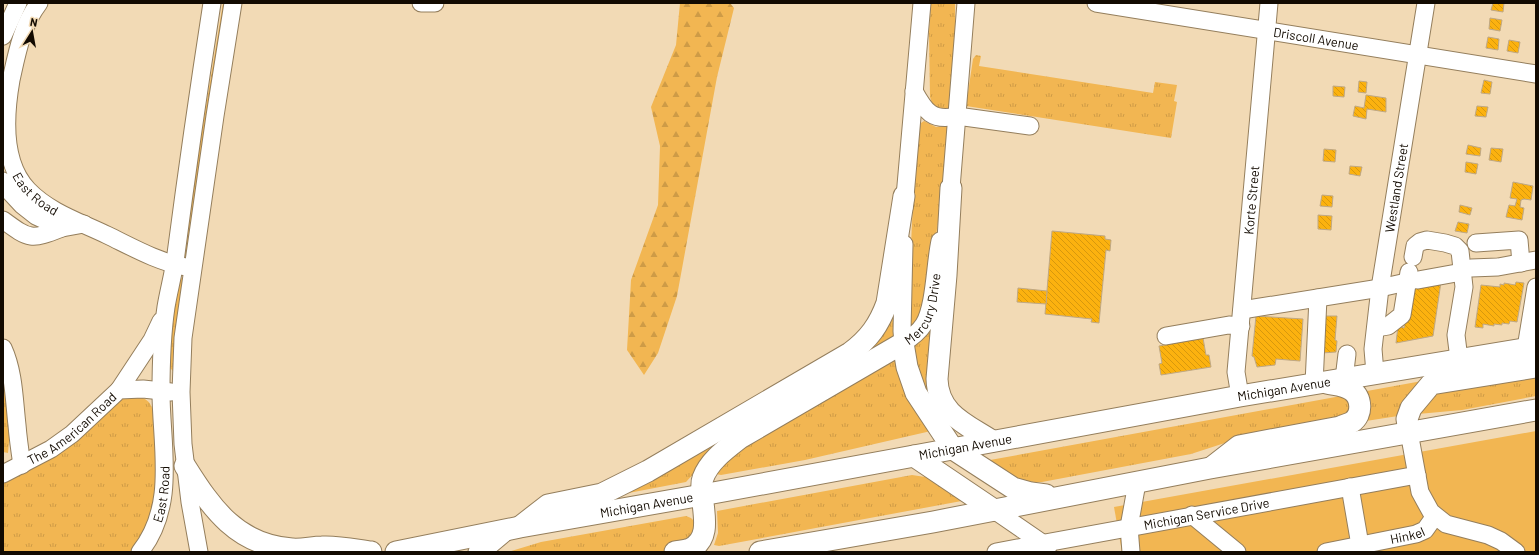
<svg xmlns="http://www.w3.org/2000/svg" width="1539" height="555" font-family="Barlow,sans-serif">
  <defs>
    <pattern id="grass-tufts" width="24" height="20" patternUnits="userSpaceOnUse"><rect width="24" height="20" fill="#f2b652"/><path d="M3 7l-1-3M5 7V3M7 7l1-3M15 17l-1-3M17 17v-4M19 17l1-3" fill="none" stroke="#ce9b46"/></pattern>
    <pattern id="forest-firs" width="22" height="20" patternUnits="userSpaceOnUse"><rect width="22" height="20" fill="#f2b652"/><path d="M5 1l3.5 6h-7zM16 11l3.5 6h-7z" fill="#ce9b46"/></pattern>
    <pattern id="building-back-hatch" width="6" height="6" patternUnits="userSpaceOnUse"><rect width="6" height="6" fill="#fcb20f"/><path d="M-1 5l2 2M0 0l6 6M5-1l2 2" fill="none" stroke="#d7980d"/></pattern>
  </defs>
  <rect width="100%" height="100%" fill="#f2dab5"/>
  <g fill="url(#grass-tufts)">
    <polygon points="223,3 229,3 187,256 185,256 182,253"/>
    <path d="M931 3H955L956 75 952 105 945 110C936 109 932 105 930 97L929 33Z"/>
    <polygon points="976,55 981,56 979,66 1153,93 1155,82 1177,85 1174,101 1177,102 1171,138 966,106 973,59"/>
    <polygon points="924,121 936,127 947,126 947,162 925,309 917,325 907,328 913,203 919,130 921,123"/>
    <polygon points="182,278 184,279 175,370 173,371 169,367 175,302 180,279"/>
    <polygon points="894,295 899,335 707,459 686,482 618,495 845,361"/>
    <polygon points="934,311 932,372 957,426 948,428 930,408 910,343"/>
    <polygon points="897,350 931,431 805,460 721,475 716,474 726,457"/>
    <polygon points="3,364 10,430 8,453 3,452"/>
    <polygon points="1536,371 1536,396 1462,410 1418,414 1435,392"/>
    <polygon points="1422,381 1398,416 1366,421 1371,402 1367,391"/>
    <path d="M124 396C140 396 150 396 154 414 157 462 165 512 131 552H3V480Z"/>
    <path d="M1341 396 1350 401V416L1234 440 1191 454 1042 482C1017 483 1009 473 990 460Z"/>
    <polygon points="912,475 932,478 967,500 719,546 714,545 718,533 717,511"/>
    <polygon points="686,516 691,518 695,522 694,536 672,549 658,552 508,552 541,542"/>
  </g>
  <polygon fill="url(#forest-firs)" points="680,3 730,3 734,8 717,77 677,296 658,353 644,375 627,350 631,280 658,205 660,146 651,107 676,45"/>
  <polygon fill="#f2b652" points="1536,431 1536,552 1122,552 1114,507"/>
  <g fill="url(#building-back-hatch)" stroke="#bfa885">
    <polygon points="1493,3 1504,3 1503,12 1491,10"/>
    <polygon points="1490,18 1502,20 1500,31 1489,29"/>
    <polygon points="1488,37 1499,39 1498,50 1486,48"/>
    <polygon points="1509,40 1520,42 1518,53 1507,51"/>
    <polygon points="1484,80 1492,82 1490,94 1481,93"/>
    <polygon points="1359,81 1367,82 1366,93 1358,92"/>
    <polygon points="1333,86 1345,87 1344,97 1333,96"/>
    <polygon points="1366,95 1386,98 1386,112 1367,109 1366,119 1353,116 1355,106 1364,108"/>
    <polygon points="1477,106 1488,107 1486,117 1475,116"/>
    <polygon points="1468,145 1481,148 1480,156 1466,154"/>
    <polygon points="1491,148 1503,149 1501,162 1489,160"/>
    <polygon points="1324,149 1336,150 1335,162 1323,161"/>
    <polygon points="1466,162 1478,164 1476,174 1465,172"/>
    <polygon points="1350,166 1362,167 1360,176 1349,174"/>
    <polygon points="1513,182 1533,186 1531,200 1524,199 1521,200 1520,207 1524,208 1522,220 1506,217 1509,205 1515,206 1517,199 1510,198"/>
    <polygon points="1322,195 1333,196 1332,207 1320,206"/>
    <polygon points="1460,205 1472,208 1470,215 1459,212"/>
    <polygon points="1318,215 1332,216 1331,230 1318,229"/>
    <polygon points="1458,222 1469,224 1467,233 1455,231"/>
    <polygon points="1052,231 1105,236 1105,239 1111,240 1110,251 1106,250 1099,323 1091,322 1092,319 1045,314"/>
    <polygon points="1441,282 1433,336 1396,343 1398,326 1404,328 1411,286"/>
    <polygon points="1516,282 1524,283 1517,322 1510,321 1509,324 1502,323 1502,325 1494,324 1494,326 1483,324 1483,328 1475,327 1481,285 1500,287 1500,284 1504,285 1504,283 1515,285"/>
    <polygon points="1018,288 1047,291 1046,304 1017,302"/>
    <polygon points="1256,316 1303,319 1300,361 1276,359 1275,365 1257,367 1254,357 1252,356"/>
    <polygon points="1325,316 1337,316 1335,340 1337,341 1336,352 1322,353"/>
    <polygon points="1203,338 1206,355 1209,355 1211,367 1161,375 1159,364 1162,363 1159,346"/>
  </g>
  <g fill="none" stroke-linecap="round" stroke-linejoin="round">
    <defs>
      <g id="minor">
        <path id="s1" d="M39 3C22 25 17 53 11 80 5 114 1 162 28 190 49 212 80 222 107 235 132 247 158 262 186 267"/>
        <polyline points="421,3 435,3"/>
        <path id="s2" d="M1096 3 1536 74"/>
        <polyline points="3,36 18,3"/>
        <path d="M914 91C925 111 932 122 957 116L1030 126"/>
        <polyline points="3,181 9,191 22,205 36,216 62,228 84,224"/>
        <polyline points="949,200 951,188 966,3"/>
        <polyline points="904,208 922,3"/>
        <path d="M3 220C30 240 31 240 62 228"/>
        <polyline points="1476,243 1519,240 1521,263"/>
        <path id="s3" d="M904 244 902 331 903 343C911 338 919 332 924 324 935 306 935 263 940 241"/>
        <polyline points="1413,257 1415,246 1420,242 1427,240 1445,243 1455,246 1460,251 1464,287 1456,335 1459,359"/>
        <polyline points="1471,268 1498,267 1536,260"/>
        <polyline points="1418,280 1462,272"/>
        <polyline points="1242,310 1380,288 1411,281"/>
        <polyline points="1376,328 1388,326 1402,315 1409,272"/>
        <polyline points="1166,336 1229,325 1241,326"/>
        <path d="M3 348C14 372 14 399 17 425 18 438 20 452 22 465"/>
        <polyline points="1526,348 1536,287"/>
        <path id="s4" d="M1375 373 1373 349 1380 288 1426 3"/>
        <polyline points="1344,379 1347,354"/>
        <polyline points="1314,384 1318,298"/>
        <polyline points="119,390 152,340 161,321"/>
        <path id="s5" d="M1240 396 1236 372 1269 3"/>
        <polyline points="1409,432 1420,492 1431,512 1446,524 1488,535 1501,541 1516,552"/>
        <path id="s6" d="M3 474 51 449 72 434 119 390 143 389 171 392"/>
        <polyline points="1350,487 1360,545"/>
        <polyline points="994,510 1048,547"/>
        <polyline points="1192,515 1237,552"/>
        <path id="s7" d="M140 552C177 505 161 446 161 392 161 364 162 334 166 307 169 289 174 272 176 254 187 170 199 87 212 3"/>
        <polyline points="199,552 190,502 183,444 181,392 183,338 215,116 233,3"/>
        <path id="s8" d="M996 552 1417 475"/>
        <polyline points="1131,552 1129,527 1137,483"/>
        <path id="s9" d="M1326 552 1416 534 1425 530 1435 516"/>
      </g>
      <g id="major">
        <path d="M951 188 946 275 937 379C938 414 966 424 992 441"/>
        <polyline points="1409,432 1407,419 1411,408 1431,384 1536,367"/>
        <polyline points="914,456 994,510"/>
        <path d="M185 466C212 509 237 545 292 549 302 550 312 547 322 547 338 546 356 550 371 552"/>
        <path d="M1212 467 1239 446 1340 427C1344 425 1349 424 1352 422 1363 415 1362 397 1351 390 1344 385 1335 385 1327 383"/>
        <path d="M521 526 548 505 602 494 648 471 850 353C869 339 879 325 887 303L904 196"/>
        <path id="s10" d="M396 552 520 527 702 495 1240 396 1536 347"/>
        <polyline points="479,552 504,531"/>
        <path d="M675 552C679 551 685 551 690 549 712 539 703 512 702 493 702 488 701 483 703 478 709 461 726 449 740 438L903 343 907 367 916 393 953 449 1013 488 1031 493 1046 495"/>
        <polyline points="760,552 933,522 1210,468 1536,410"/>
      </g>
    </defs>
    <use href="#minor" stroke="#947e5c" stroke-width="19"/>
    <use href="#major" stroke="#947e5c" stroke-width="23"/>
    <use href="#minor" stroke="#fff" stroke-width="17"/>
    <use href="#major" stroke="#fff" stroke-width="21"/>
  </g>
  <g text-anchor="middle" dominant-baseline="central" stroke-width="4" stroke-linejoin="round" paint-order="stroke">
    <g font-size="13" fill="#120a01" stroke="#f2dab5">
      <text stroke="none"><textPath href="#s2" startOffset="223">Driscoll Avenue</textPath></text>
      <text stroke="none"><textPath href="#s4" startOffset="187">Westland Street</textPath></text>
      <text stroke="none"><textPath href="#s1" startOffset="206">East Road</textPath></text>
      <text stroke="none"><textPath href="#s5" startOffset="197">Korte Street</textPath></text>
      <text stroke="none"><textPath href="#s3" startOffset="141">Mercury Drive</textPath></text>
      <text stroke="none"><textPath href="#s10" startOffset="903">Michigan Avenue</textPath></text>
      <text stroke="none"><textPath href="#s6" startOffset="83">The American Road</textPath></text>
      <text stroke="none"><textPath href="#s10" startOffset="579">Michigan Avenue</textPath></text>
      <text stroke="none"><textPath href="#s7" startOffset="63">East Road</textPath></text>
      <text stroke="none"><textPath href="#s10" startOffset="255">Michigan Avenue</textPath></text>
      <text stroke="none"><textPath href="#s8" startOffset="214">Michigan Service Drive</textPath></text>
      <text stroke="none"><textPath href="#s9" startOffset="83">Hinkel</textPath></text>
    </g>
  </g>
  <rect width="1539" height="555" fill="none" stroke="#120a01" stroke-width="8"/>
  <g transform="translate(32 32) rotate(11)" stroke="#f2dab5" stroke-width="3" paint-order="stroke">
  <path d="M0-3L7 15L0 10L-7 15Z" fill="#120a01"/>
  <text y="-6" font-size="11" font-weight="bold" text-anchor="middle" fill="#120a01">N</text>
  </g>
</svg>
